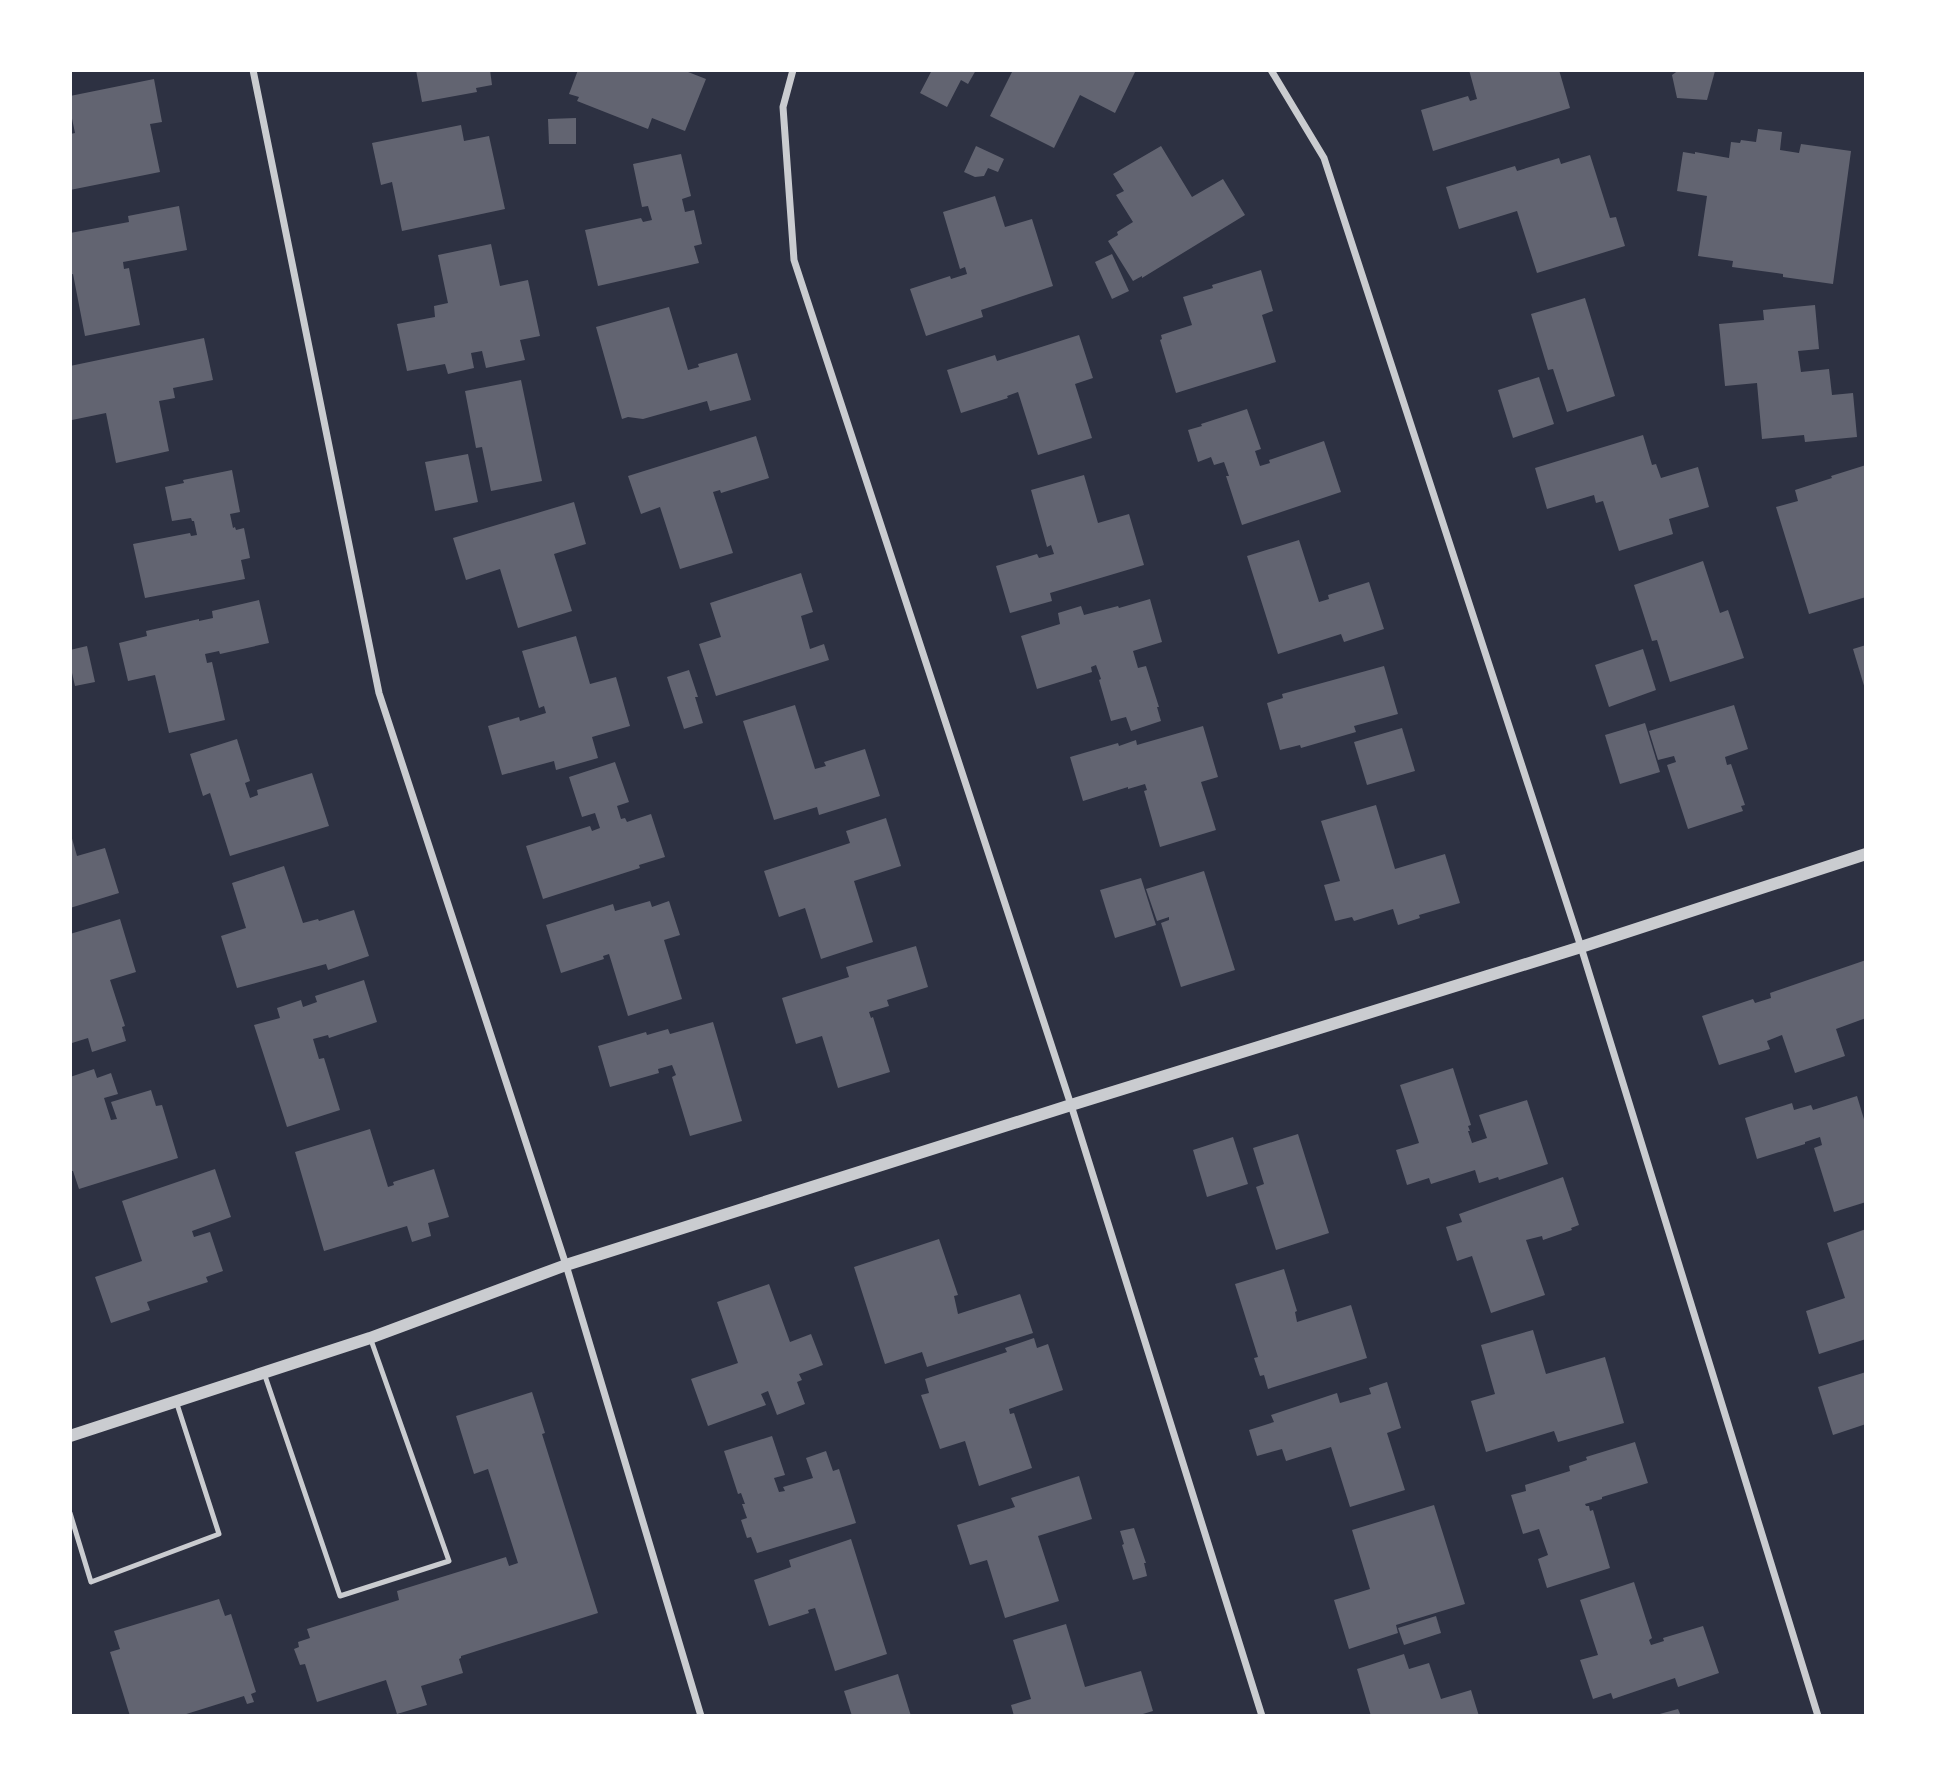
<svg xmlns="http://www.w3.org/2000/svg" width="1936" height="1786" font-family="'Varela Round',sans-serif">
  <rect width="100%" height="100%" fill="#2d3142"/>
  <g fill="#626471">
    <polygon points="416,70 490,70 492,85 476,88 477,92 422,102"/>
    <polygon points="578,70 683,70 706,79 685,131 652,118 648,129 577,101 579,97 569,94"/>
    <polygon points="932,70 976,70 968,84 961,80 947,107 920,93"/>
    <polygon points="1013,70 1136,70 1115,113 1080,95 1054,148 990,116"/>
    <polygon points="1469,70 1559,70 1570,108 1433,151 1421,110 1468,96 1470,101 1477,99"/>
    <polygon points="1679,70 1715,71 1707,100 1677,98 1672,75"/>
    <polygon points="154,79 162,122 150,124 160,172 70,190 70,134 75,133 70,109 70,96"/>
    <polygon points="576,118 576,144 549,144 548,119"/>
    <polygon points="461,125 464,141 489,136 505,209 402,231 392,182 381,185 372,143"/>
    <polygon points="1758,129 1782,132 1780,150 1799,153 1801,144 1851,151 1833,284 1783,277 1783,274 1732,267 1733,261 1698,256 1707,196 1677,191 1683,152 1695,154 1695,152 1729,158 1731,142 1740,143 1741,140 1756,142"/>
    <polygon points="976,146 1004,159 998,172 988,168 984,176 975,177 964,172"/>
    <polygon points="1161,146 1192,197 1223,179 1245,215 1142,278 1142,276 1133,281 1108,241 1118,235 1117,232 1133,222 1116,195 1124,191 1113,174"/>
    <polygon points="681,154 691,196 682,199 685,212 694,210 702,244 694,246 699,263 598,286 585,230 641,218 643,222 652,220 648,206 642,207 633,164"/>
    <polygon points="1590,155 1610,218 1616,217 1625,246 1537,273 1517,211 1459,229 1446,187 1515,166 1517,171 1559,158 1561,164"/>
    <polygon points="995,196 1005,227 1032,219 1053,286 981,310 983,317 926,336 910,289 950,276 951,279 967,274 965,267 960,269 943,212"/>
    <polygon points="179,206 187,250 123,262 124,269 129,268 140,325 85,336 73,274 70,275 70,233 129,222 128,216"/>
    <polygon points="491,244 500,286 528,280 540,336 520,340 525,360 486,368 482,351 471,353 474,368 448,374 445,364 407,371 397,324 435,317 434,306 448,303 438,255"/>
    <polygon points="1112,254 1129,291 1112,299 1095,262"/>
    <polygon points="1261,270 1273,311 1262,315 1276,362 1176,393 1160,340 1162,339 1161,335 1192,325 1183,297 1213,288 1212,285"/>
    <polygon points="1585,298 1615,396 1567,412 1553,369 1548,370 1531,314"/>
    <polygon points="1815,305 1819,349 1798,351 1801,372 1829,369 1832,395 1853,393 1857,437 1805,442 1804,435 1762,439 1757,383 1725,386 1719,324 1764,320 1763,310"/>
    <polygon points="669,307 688,370 699,367 698,364 737,353 751,400 710,411 707,401 643,419 628,417 622,419 596,327"/>
    <polygon points="1079,335 1093,378 1075,384 1092,438 1038,455 1018,392 1007,396 1008,398 961,413 947,370 995,355 997,361"/>
    <polygon points="204,338 213,380 173,388 175,398 159,401 169,451 116,463 106,413 72,420 70,411 70,366"/>
    <polygon points="1539,377 1554,424 1513,438 1498,390"/>
    <polygon points="521,380 542,481 491,491 482,447 476,448 465,391"/>
    <polygon points="1247,409 1261,449 1255,451 1260,466 1270,463 1269,460 1324,441 1341,492 1242,525 1226,476 1229,476 1224,462 1214,465 1211,457 1198,462 1188,430 1202,426 1201,424"/>
    <polygon points="1643,435 1652,465 1656,464 1661,478 1698,467 1709,507 1669,519 1673,534 1619,551 1603,501 1596,503 1594,495 1547,509 1535,468"/>
    <polygon points="756,436 769,478 721,493 720,490 713,492 733,553 680,569 660,507 641,514 628,476"/>
    <polygon points="468,454 478,502 435,511 425,462"/>
    <polygon points="1866,465 1866,597 1809,614 1776,507 1798,501 1795,490 1832,478 1831,476"/>
    <polygon points="232,470 240,512 230,514 233,528 235,527 236,530 244,528 250,558 241,560 245,579 145,598 133,544 190,533 191,536 197,535 194,521 192,521 191,518 172,521 165,487 184,483 183,480"/>
    <polygon points="1084,475 1098,523 1129,514 1144,565 1050,593 1052,601 1010,613 996,566 1037,554 1039,558 1054,554 1051,545 1047,547 1031,490"/>
    <polygon points="574,502 586,544 554,554 572,611 518,628 500,569 466,580 453,538"/>
    <polygon points="1299,540 1319,602 1329,599 1328,595 1369,582 1384,629 1344,642 1341,634 1278,654 1247,556"/>
    <polygon points="1703,561 1720,613 1728,610 1744,658 1670,682 1657,640 1652,641 1634,585"/>
    <polygon points="801,573 813,612 801,616 810,649 824,644 829,660 716,696 699,644 721,637 710,603"/>
    <polygon points="1150,599 1162,642 1133,651 1138,668 1146,666 1159,707 1157,707 1161,721 1131,731 1126,717 1111,721 1099,680 1101,679 1096,665 1091,667 1092,672 1037,689 1021,636 1060,624 1058,613 1081,606 1084,615 1118,606 1119,608"/>
    <polygon points="259,600 269,643 220,654 219,651 205,654 207,663 212,662 225,720 169,733 155,675 128,681 119,643 147,636 146,631 199,619 199,621 213,618 212,611"/>
    <polygon points="576,636 590,684 616,677 630,726 592,737 598,758 556,770 554,761 502,775 488,726 519,717 520,721 546,713 544,706 539,708 522,651"/>
    <polygon points="1866,645 1866,689 1865,689 1853,649"/>
    <polygon points="87,646 95,682 75,686 70,664 70,650"/>
    <polygon points="1643,649 1656,690 1609,707 1595,665"/>
    <polygon points="1384,666 1398,714 1354,726 1356,732 1301,748 1300,745 1280,750 1267,703 1283,698 1282,694"/>
    <polygon points="689,670 698,697 695,697 703,723 684,729 667,677"/>
    <polygon points="795,705 815,769 826,766 824,762 865,749 880,796 819,815 817,807 774,820 743,721"/>
    <polygon points="1734,705 1748,749 1725,757 1727,765 1731,764 1745,805 1741,806 1743,811 1688,829 1667,765 1676,762 1674,756 1658,760 1649,731"/>
    <polygon points="1645,723 1660,772 1620,784 1605,735"/>
    <polygon points="1203,726 1218,777 1201,782 1216,830 1160,847 1144,791 1147,790 1145,784 1128,789 1128,787 1083,801 1070,757 1118,743 1119,746 1136,740 1137,745"/>
    <polygon points="1402,728 1415,771 1367,785 1354,742"/>
    <polygon points="237,739 250,781 245,783 250,798 258,795 257,790 312,773 329,826 230,856 210,793 203,796 190,754"/>
    <polygon points="615,762 629,802 617,806 621,819 625,818 627,822 651,814 665,857 639,865 640,868 543,899 526,846 590,826 592,831 600,828 595,813 582,817 569,777"/>
    <polygon points="1376,805 1395,869 1445,854 1460,903 1419,915 1420,918 1398,925 1393,909 1354,921 1352,917 1335,921 1324,885 1340,881 1321,821"/>
    <polygon points="886,818 901,866 854,881 873,942 821,959 805,908 779,917 764,871 850,843 846,831"/>
    <polygon points="71,835 77,856 105,848 119,893 70,908"/>
    <polygon points="284,866 303,923 318,919 319,921 354,910 369,956 328,970 326,964 237,988 221,936 246,928 232,883"/>
    <polygon points="1204,871 1235,970 1181,987 1161,923 1169,920 1169,917 1157,921 1146,889"/>
    <polygon points="1141,878 1156,925 1115,938 1100,890"/>
    <polygon points="650,901 652,907 669,901 680,935 664,940 682,999 628,1016 609,954 603,956 604,959 561,973 546,925 613,904 615,911"/>
    <polygon points="120,919 136,972 110,980 125,1026 122,1027 126,1041 92,1052 88,1038 72,1043 70,1038 70,934"/>
    <polygon points="916,946 928,987 887,1000 889,1006 869,1012 871,1018 873,1017 890,1072 838,1088 822,1036 796,1044 782,998 849,977 846,967"/>
    <polygon points="1866,960 1866,1018 1836,1029 1845,1056 1795,1073 1782,1035 1767,1041 1770,1049 1719,1065 1702,1016 1753,999 1755,1003 1771,998 1770,993"/>
    <polygon points="364,980 377,1022 329,1038 328,1035 313,1039 319,1059 324,1058 340,1110 287,1127 254,1025 280,1018 277,1008 301,1000 303,1007 317,1002 315,996"/>
    <polygon points="713,1022 742,1121 690,1136 672,1077 676,1075 672,1065 658,1069 659,1073 610,1087 598,1046 646,1032 647,1035 668,1029 670,1034"/>
    <polygon points="1453,1068 1471,1125 1468,1126 1470,1131 1468,1131 1472,1143 1487,1138 1479,1115 1527,1100 1548,1164 1499,1180 1498,1177 1479,1183 1475,1170 1431,1184 1429,1178 1407,1185 1396,1150 1419,1143 1400,1085"/>
    <polygon points="94,1069 97,1078 111,1073 118,1094 104,1098 111,1120 117,1119 111,1102 151,1090 156,1106 162,1105 178,1158 79,1189 73,1171 70,1171 70,1077"/>
    <polygon points="1857,1096 1866,1126 1866,1202 1834,1212 1814,1148 1822,1145 1820,1137 1805,1142 1805,1144 1757,1159 1745,1118 1792,1103 1794,1110 1811,1105 1813,1110"/>
    <polygon points="370,1129 388,1187 394,1185 393,1182 434,1169 449,1217 428,1223 431,1236 412,1242 407,1226 324,1251 295,1152"/>
    <polygon points="1298,1134 1329,1233 1276,1250 1256,1187 1264,1184 1253,1148"/>
    <polygon points="1233,1137 1248,1184 1207,1197 1193,1150"/>
    <polygon points="215,1169 231,1217 192,1231 194,1237 210,1232 223,1271 206,1277 208,1282 147,1302 150,1310 111,1323 95,1277 142,1261 122,1201"/>
    <polygon points="1563,1177 1579,1225 1571,1228 1572,1230 1543,1240 1542,1236 1526,1240 1545,1295 1491,1313 1472,1256 1457,1261 1446,1227 1462,1222 1459,1214"/>
    <polygon points="1866,1229 1866,1339 1819,1354 1806,1311 1845,1298 1827,1243"/>
    <polygon points="939,1239 958,1295 954,1296 958,1314 1020,1294 1033,1333 927,1367 922,1352 885,1364 854,1267"/>
    <polygon points="1284,1269 1297,1311 1295,1312 1297,1322 1351,1305 1367,1358 1268,1389 1264,1375 1260,1376 1254,1358 1258,1357 1235,1284"/>
    <polygon points="769,1284 790,1342 811,1334 823,1365 799,1374 802,1380 797,1382 805,1404 777,1415 768,1391 761,1394 766,1405 708,1426 691,1379 738,1363 717,1302"/>
    <polygon points="1533,1330 1546,1374 1605,1357 1624,1423 1558,1442 1554,1431 1486,1452 1471,1401 1495,1394 1481,1345"/>
    <polygon points="1034,1338 1037,1348 1048,1344 1063,1390 1009,1409 1010,1414 1014,1413 1032,1468 979,1486 965,1441 940,1449 921,1395 929,1393 925,1379 1007,1352 1005,1348"/>
    <polygon points="1866,1372 1866,1424 1833,1435 1818,1387"/>
    <polygon points="1387,1382 1401,1428 1387,1433 1405,1490 1350,1507 1331,1447 1286,1461 1282,1449 1257,1456 1249,1430 1274,1422 1271,1415 1337,1393 1340,1403 1371,1394 1369,1388"/>
    <polygon points="532,1392 545,1433 542,1434 598,1613 461,1656 461,1658 459,1659 463,1673 421,1686 427,1705 397,1714 386,1680 317,1702 305,1664 300,1665 294,1649 299,1647 298,1642 310,1638 307,1629 399,1600 397,1591 506,1557 509,1566 518,1563 488,1469 474,1474 456,1416"/>
    <polygon points="772,1436 785,1475 774,1478 779,1492 785,1491 783,1487 813,1478 806,1458 826,1451 833,1471 839,1469 856,1523 757,1553 751,1537 747,1538 741,1520 747,1518 742,1504 745,1504 741,1493 738,1494 724,1451"/>
    <polygon points="1635,1442 1648,1483 1602,1497 1602,1499 1585,1504 1586,1506 1589,1506 1590,1511 1593,1510 1610,1568 1547,1588 1538,1559 1548,1555 1539,1529 1523,1534 1511,1495 1526,1491 1525,1485 1570,1471 1569,1466 1587,1460 1586,1457"/>
    <polygon points="1079,1476 1092,1519 1038,1536 1059,1601 1005,1618 987,1560 970,1565 957,1525 1015,1507 1011,1498"/>
    <polygon points="1434,1505 1465,1604 1396,1625 1398,1633 1349,1649 1334,1600 1370,1589 1352,1530"/>
    <polygon points="1134,1528 1146,1563 1144,1563 1147,1576 1133,1580 1122,1545 1124,1544 1120,1531"/>
    <polygon points="851,1539 887,1654 835,1671 815,1608 808,1610 809,1613 769,1626 754,1580 791,1567 789,1560"/>
    <polygon points="1634,1582 1652,1638 1649,1640 1651,1645 1664,1641 1663,1638 1703,1626 1719,1673 1678,1687 1675,1678 1613,1699 1611,1693 1593,1699 1580,1660 1598,1655 1580,1600"/>
    <polygon points="219,1599 225,1616 231,1614 256,1692 251,1694 254,1702 247,1704 244,1696 180,1716 130,1716 110,1652 120,1649 114,1631"/>
    <polygon points="1436,1616 1441,1633 1404,1645 1398,1628"/>
    <polygon points="1066,1624 1085,1687 1141,1671 1153,1711 1136,1716 1014,1716 1011,1705 1031,1699 1013,1640"/>
    <polygon points="1404,1654 1409,1669 1429,1663 1441,1699 1471,1690 1479,1716 1371,1716 1357,1669"/>
    <polygon points="898,1674 911,1716 852,1716 844,1691"/>
    <polygon points="1678,1709 1681,1716 1656,1716 1656,1715"/>
  </g>
  <g fill="none" stroke-linecap="round" stroke-linejoin="round">
    <g stroke="#caccd0" stroke-width="5">
      <polyline points="264,1373 340,1596 449,1561 371,1340"/>
      <polyline points="70,1513 91,1582 219,1534 176,1401"/>
    </g>
    <g stroke="#caccd0" stroke-width="7">
      <polyline points="253,70 379,693 566,1265 701,1716"/>
      <polyline points="793,70 783,107 794,260 1071,1105 1262,1716"/>
      <polyline points="1271,70 1324,158 1581,947 1818,1716"/>
    </g>
    <polyline stroke="#caccd0" stroke-width="12" points="70,1436 370,1338 566,1265 1071,1105 1581,947 1866,854"/>
  </g>
  <rect width="1936" height="1786" fill="none" stroke="#ffffff" stroke-width="144"/>
</svg>
